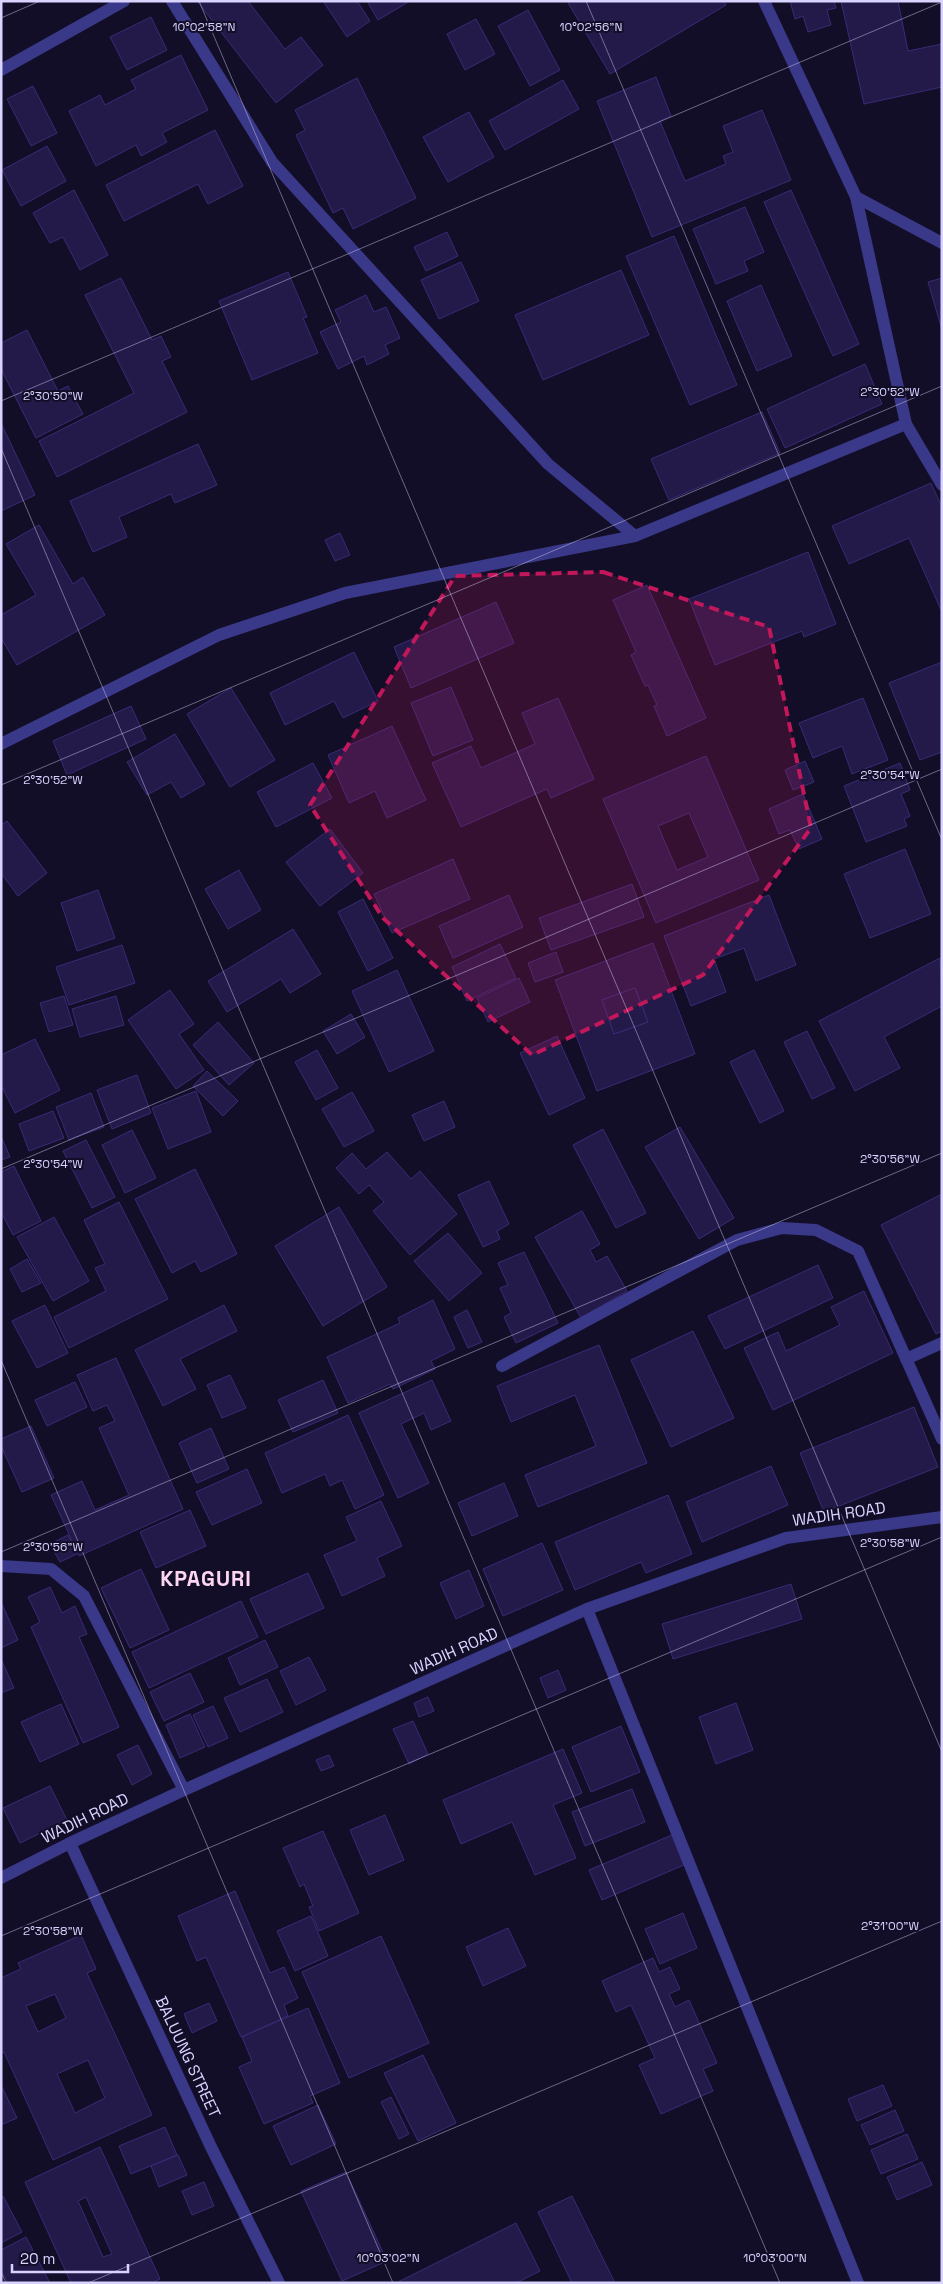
<svg xmlns="http://www.w3.org/2000/svg" width="943" height="2284" font-family="'Space Grotesk',sans-serif">
  <rect width="100%" height="100%" fill="#120e27"/>
  <g fill="#231a49" stroke="#392b76" fill-rule="evenodd">
    <polygon points="197,1 248,1 285,49 301,37 323,65 276,103"/>
    <polygon points="323,1 357,1 370,21 347,37"/>
    <polygon points="367,1 410,1 378,20"/>
    <polygon points="567,1 724,1 726,5 610,74"/>
    <polygon points="790,1 834,1 836,8 827,10 831,25 808,32 803,16 795,19"/>
    <polygon points="841,1 898,1 908,51 942,44 942,87 864,104"/>
    <polygon points="528,10 560,70 530,86 498,26"/>
    <polygon points="151,17 167,50 127,70 110,37"/>
    <polygon points="476,19 495,54 465,70 447,34"/>
    <polygon points="181,55 208,110 162,133 167,142 141,156 136,145 96,166 69,111 100,95 105,105 136,89 131,80"/>
    <polygon points="656,77 671,116 660,121 685,181 726,164 723,156 733,152 723,126 762,110 791,180 652,237 597,101"/>
    <polygon points="357,78 416,198 353,229 343,208 333,213 296,135 305,130 295,110"/>
    <polygon points="563,80 579,109 505,150 489,121"/>
    <polygon points="33,86 57,133 31,146 7,99"/>
    <polygon points="469,112 494,157 448,182 423,137"/>
    <polygon points="215,130 243,186 208,204 198,184 124,221 106,185"/>
    <polygon points="47,146 66,181 21,206 2,170"/>
    <polygon points="74,190 108,255 80,270 63,237 50,243 33,213"/>
    <polygon points="791,190 859,344 833,356 764,202"/>
    <polygon points="745,207 764,252 744,261 748,271 716,284 693,229"/>
    <polygon points="447,232 458,256 426,271 414,247"/>
    <polygon points="674,236 737,385 690,405 626,256"/>
    <polygon points="461,262 479,301 439,319 421,280"/>
    <polygon points="621,270 649,335 543,380 515,315"/>
    <polygon points="288,272 307,317 303,318 318,353 252,380 219,301"/>
    <polygon points="121,278 152,340 161,336 171,357 162,361 187,412 57,477 39,441 134,393 85,295"/>
    <polygon points="942,278 942,330 928,282"/>
    <polygon points="761,285 792,356 757,371 727,301"/>
    <polygon points="366,295 374,312 386,307 400,338 385,345 389,354 367,365 364,356 338,369 320,332 341,322 335,310"/>
    <polygon points="27,330 58,391 68,386 83,414 36,438 1,369 1,343"/>
    <polygon points="865,364 882,404 785,448 767,409"/>
    <polygon points="762,412 780,453 669,500 651,459"/>
    <polygon points="1,423 35,495 1,511"/>
    <polygon points="198,444 217,485 175,503 171,494 119,517 127,537 93,552 70,501"/>
    <polygon points="931,483 942,507 942,612 909,538 849,564 832,526"/>
    <polygon points="39,525 73,584 83,577 105,615 17,665 1,638 1,615 36,595 6,544"/>
    <polygon points="340,533 350,555 335,561 325,540"/>
    <polygon points="808,552 836,624 804,637 802,631 715,665 689,599"/>
    <polygon points="647,585 706,718 667,736 654,706 657,705 648,685 645,686 631,655 636,652 613,600"/>
    <polygon points="496,602 514,643 411,688 394,647"/>
    <polygon points="354,652 378,701 343,718 334,701 285,725 270,693"/>
    <polygon points="942,662 942,752 920,760 889,683"/>
    <polygon points="451,687 473,740 433,756 411,703"/>
    <polygon points="231,688 275,760 230,787 187,714"/>
    <polygon points="558,698 594,779 551,798 547,789 461,827 432,763 471,746 481,768 535,744 522,713"/>
    <polygon points="863,698 888,760 852,774 842,746 813,758 799,723"/>
    <polygon points="131,706 146,739 67,775 53,741"/>
    <polygon points="392,726 426,800 387,818 375,791 349,803 328,755"/>
    <polygon points="175,734 205,784 181,798 171,782 147,795 127,762"/>
    <path d="M706 756 759 880 656 923 603 799ZM689 813 708 857 677 870 658 826Z"/>
    <polygon points="805,761 814,782 793,790 785,770"/>
    <polygon points="313,763 332,798 276,827 257,792"/>
    <polygon points="900,763 910,790 901,794 910,816 904,819 907,826 866,842 844,786"/>
    <polygon points="803,794 822,839 799,849 790,830 779,834 769,809"/>
    <polygon points="7,821 47,873 18,896 1,873 1,825"/>
    <polygon points="330,829 363,873 320,906 286,862"/>
    <polygon points="905,849 931,914 870,938 844,874"/>
    <polygon points="453,859 470,899 392,933 374,894"/>
    <polygon points="239,870 261,910 228,929 205,889"/>
    <polygon points="632,884 644,917 551,950 539,918"/>
    <polygon points="98,890 115,938 77,951 61,903"/>
    <polygon points="509,895 523,927 453,958 439,926"/>
    <polygon points="769,895 796,965 756,981 744,948 714,959 726,992 691,1006 664,936"/>
    <polygon points="363,899 393,958 368,971 338,912"/>
    <polygon points="293,929 321,974 290,993 281,979 227,1012 208,981"/>
    <path d="M653 943 695 1054 597 1091 555 980ZM635 988 648 1022 614 1034 602 1000Z"/>
    <polygon points="500,944 516,978 467,1001 452,967"/>
    <polygon points="122,945 135,983 69,1005 56,967"/>
    <polygon points="556,952 563,972 535,982 528,963"/>
    <polygon points="940,958 942,1006 884,1037 900,1068 855,1091 819,1021"/>
    <polygon points="397,970 434,1051 389,1072 352,991"/>
    <polygon points="519,978 530,1002 488,1022 477,998"/>
    <polygon points="635,988 648,1022 614,1034 602,1000"/>
    <polygon points="170,990 194,1024 179,1034 204,1070 176,1089 128,1020"/>
    <polygon points="64,996 73,1025 49,1032 40,1003"/>
    <polygon points="116,996 124,1025 80,1037 72,1009"/>
    <polygon points="351,1014 365,1037 337,1054 323,1031"/>
    <polygon points="218,1022 254,1063 229,1085 193,1045"/>
    <polygon points="807,1031 835,1088 812,1099 784,1042"/>
    <polygon points="557,1036 585,1098 549,1115 520,1053"/>
    <polygon points="35,1039 60,1090 15,1113 1,1085 1,1055"/>
    <polygon points="317,1050 338,1088 316,1100 295,1062"/>
    <polygon points="754,1050 784,1111 760,1123 730,1062"/>
    <polygon points="207,1071 238,1101 223,1116 193,1086"/>
    <polygon points="137,1075 151,1113 112,1129 97,1090"/>
    <polygon points="196,1091 211,1132 168,1149 152,1108"/>
    <polygon points="352,1092 374,1131 344,1147 322,1109"/>
    <polygon points="91,1093 104,1127 69,1140 56,1107"/>
    <polygon points="444,1101 455,1127 424,1141 412,1115"/>
    <polygon points="53,1111 64,1138 29,1151 19,1124"/>
    <polygon points="680,1127 734,1218 699,1239 645,1147"/>
    <polygon points="603,1129 646,1213 616,1228 573,1145"/>
    <polygon points="132,1130 156,1178 125,1193 102,1145"/>
    <polygon points="1,1136 10,1157 1,1160"/>
    <polygon points="86,1140 115,1197 92,1208 63,1151"/>
    <polygon points="387,1152 411,1179 420,1171 457,1214 410,1255 373,1211 384,1202 369,1185 359,1194 336,1168 352,1153 366,1169"/>
    <polygon points="14,1166 41,1221 13,1235 1,1212 1,1172"/>
    <polygon points="195,1169 237,1254 201,1272 195,1261 172,1273 135,1199"/>
    <polygon points="489,1181 509,1224 497,1231 500,1239 483,1247 458,1195"/>
    <polygon points="942,1194 942,1331 936,1334 881,1225"/>
    <polygon points="119,1202 168,1299 69,1348 54,1317 106,1291 95,1268 105,1264 84,1220"/>
    <polygon points="339,1207 387,1287 323,1326 275,1246"/>
    <polygon points="582,1211 600,1244 590,1250 596,1262 607,1256 627,1291 581,1318 535,1237"/>
    <polygon points="54,1217 89,1281 53,1301 17,1237"/>
    <polygon points="448,1233 482,1273 449,1301 414,1261"/>
    <polygon points="524,1252 558,1323 516,1343 504,1317 511,1313 500,1288 508,1285 498,1263"/>
    <polygon points="27,1259 41,1283 22,1292 10,1269"/>
    <polygon points="818,1265 833,1298 725,1349 708,1316"/>
    <polygon points="864,1291 893,1353 773,1410 744,1348 778,1332 786,1351 840,1325 831,1307"/>
    <polygon points="433,1300 455,1349 431,1361 435,1369 393,1389 390,1384 348,1403 327,1357 400,1323 398,1318"/>
    <polygon points="45,1305 68,1353 37,1368 12,1321"/>
    <polygon points="224,1305 237,1331 180,1359 196,1389 163,1406 135,1350"/>
    <polygon points="467,1310 482,1342 468,1348 454,1317"/>
    <polygon points="693,1331 734,1418 671,1447 631,1360"/>
    <polygon points="599,1345 647,1463 538,1507 525,1475 596,1446 575,1395 511,1422 497,1386"/>
    <polygon points="116,1358 183,1509 79,1556 51,1495 82,1481 95,1510 129,1495 99,1428 115,1421 107,1405 93,1411 77,1375"/>
    <polygon points="230,1375 246,1408 222,1418 207,1385"/>
    <polygon points="323,1380 338,1413 293,1432 278,1400"/>
    <polygon points="432,1380 451,1421 431,1430 424,1413 401,1424 429,1483 398,1498 359,1413"/>
    <polygon points="75,1382 87,1407 47,1426 35,1400"/>
    <polygon points="914,1407 938,1467 824,1512 800,1453"/>
    <polygon points="348,1415 384,1495 355,1509 342,1480 330,1486 325,1474 282,1493 265,1453"/>
    <polygon points="31,1426 54,1478 22,1492 1,1446 1,1439"/>
    <polygon points="211,1428 229,1469 197,1483 179,1443"/>
    <polygon points="771,1466 788,1505 702,1542 686,1502"/>
    <polygon points="247,1469 262,1503 212,1525 196,1492"/>
    <polygon points="504,1483 518,1516 472,1536 458,1503"/>
    <polygon points="668,1495 692,1554 646,1573 641,1562 575,1590 555,1542"/>
    <polygon points="381,1501 402,1546 377,1558 385,1576 342,1596 324,1555 357,1541 346,1517"/>
    <polygon points="190,1510 206,1546 156,1568 140,1532"/>
    <polygon points="68,1535 77,1554 60,1562 50,1544"/>
    <polygon points="542,1543 563,1590 503,1616 483,1569"/>
    <polygon points="141,1569 169,1630 130,1648 101,1588"/>
    <polygon points="469,1570 484,1606 456,1619 440,1583"/>
    <polygon points="308,1573 324,1608 266,1634 250,1599"/>
    <polygon points="791,1584 802,1619 673,1659 662,1624"/>
    <polygon points="50,1587 62,1613 75,1606 87,1634 79,1637 119,1727 83,1743 31,1627 40,1622 28,1597"/>
    <polygon points="241,1601 258,1637 149,1688 132,1652"/>
    <polygon points="1,1602 18,1640 1,1648"/>
    <polygon points="265,1640 278,1667 240,1685 228,1658"/>
    <polygon points="309,1657 326,1690 296,1705 280,1671"/>
    <polygon points="1,1659 14,1688 1,1693"/>
    <polygon points="558,1670 566,1690 548,1698 540,1678"/>
    <polygon points="190,1673 204,1702 164,1721 150,1692"/>
    <polygon points="267,1679 283,1712 240,1732 224,1698"/>
    <polygon points="428,1697 434,1711 419,1717 414,1703"/>
    <polygon points="736,1703 753,1750 716,1764 699,1717"/>
    <polygon points="61,1704 79,1744 40,1762 21,1722"/>
    <polygon points="213,1706 228,1738 208,1747 193,1715"/>
    <polygon points="190,1714 205,1747 180,1758 166,1725"/>
    <polygon points="413,1721 428,1754 409,1764 393,1729"/>
    <polygon points="621,1726 640,1772 591,1792 572,1747"/>
    <polygon points="138,1745 152,1774 132,1785 117,1755"/>
    <polygon points="563,1749 582,1793 553,1805 576,1858 535,1875 512,1822 461,1844 443,1800"/>
    <polygon points="329,1755 334,1766 321,1771 316,1760"/>
    <polygon points="50,1786 67,1820 20,1843 3,1808"/>
    <polygon points="632,1789 645,1822 585,1846 572,1812"/>
    <polygon points="385,1815 404,1860 369,1875 350,1830"/>
    <polygon points="323,1831 359,1913 319,1931 309,1907 313,1906 304,1884 300,1887 283,1848"/>
    <polygon points="672,1835 684,1865 602,1900 589,1870"/>
    <polygon points="235,1891 270,1973 284,1967 298,1998 284,2005 288,2016 241,2037 206,1957 197,1961 178,1916"/>
    <polygon points="683,1913 697,1948 660,1964 645,1929"/>
    <polygon points="311,1916 328,1956 295,1971 277,1931"/>
    <polygon points="508,1928 526,1966 483,1986 466,1947"/>
    <path d="M81 1935 96 1969 87 1973 152 2115 53 2160 4 2052 1 2053V1978L21 1969 18 1963ZM55 1994 66 2018 38 2032 26 2006ZM88 2060 105 2098 75 2113 57 2074Z"/>
    <polygon points="381,1936 429,2043 349,2078 302,1972"/>
    <polygon points="653,1958 659,1972 670,1967 680,1989 669,1994 675,2007 689,2000 717,2063 703,2069 713,2091 661,2114 639,2065 655,2058 631,2005 616,2012 602,1981"/>
    <polygon points="209,2003 217,2021 192,2033 184,2014"/>
    <polygon points="308,2008 340,2083 310,2096 313,2103 264,2124 239,2067 252,2061 242,2037"/>
    <polygon points="423,2055 456,2123 418,2141 384,2073"/>
    <polygon points="1,2085 17,2118 1,2125"/>
    <polygon points="883,2085 892,2106 857,2121 848,2099"/>
    <polygon points="391,2097 409,2134 399,2139 381,2102"/>
    <polygon points="318,2105 336,2144 291,2165 273,2126"/>
    <polygon points="895,2110 904,2131 870,2145 861,2125"/>
    <polygon points="165,2127 177,2155 131,2174 119,2146"/>
    <polygon points="907,2134 918,2159 881,2174 871,2150"/>
    <path d="M100 2147 160 2279 152 2283H71L25 2182ZM86 2197 112 2254 103 2257 78 2201Z"/>
    <polygon points="178,2155 187,2175 159,2187 151,2166"/>
    <polygon points="922,2162 932,2185 897,2200 887,2177"/>
    <polygon points="346,2172 387,2261 342,2281 301,2191"/>
    <polygon points="204,2182 214,2206 192,2215 182,2191"/>
    <polygon points="3,2196 22,2232 1,2243 1,2197"/>
    <polygon points="572,2196 615,2283 572,2283 538,2212"/>
    <polygon points="516,2223 540,2271 516,2283 396,2283"/>
    <polygon points="26,2237 50,2283 8,2283 1,2270 1,2250"/>
  </g>
  <g fill="none" stroke-linecap="round" stroke-linejoin="round">
    <g stroke="#3a3888" stroke-width="12">
      <polyline points="172,1 272,162 548,464 635,536"/>
      <polyline points="764,1 856,197 906,424 942,485"/>
      <polyline points="1,70 124,1"/>
      <polyline points="856,197 942,243"/>
      <polyline points="1,744 219,635 345,593 635,536 906,424"/>
      <polyline points="906,1359 942,1343"/>
      <polyline points="502,1366 737,1240 782,1228 816,1230 858,1251 942,1439"/>
      <polyline points="1,1566 51,1569 84,1596 184,1790"/>
      <polyline points="587,1609 858,2283"/>
      <polyline points="70,1843 211,2147 279,2283"/>
      <polyline points="1,1878 70,1843 184,1790 587,1609 786,1538 942,1517"/>
    </g>
  </g>
  <path fill="#c2185b" fill-opacity="0.2" stroke="#c2185b" stroke-width="4" stroke-dasharray="10 6" stroke-linejoin="round" d="M603 572 769 627 811 828 703 975 532 1055 383 918 310 805 455 576Z"/>
  <path fill="none" stroke="#d9d4ff" stroke-width="1" stroke-opacity="0.45" d="M199 1 942 1752M586 1 942 840M1 18 40 1M1 401 942 2M1 448 780 2283M1 785 942 386M1 1169 942 769M1 1360 393 2283M1 1552 942 1153M1 1936 942 1537M1 2272 6 2283M88 2283 942 1921"/>
  <g text-anchor="middle" dominant-baseline="central" stroke-width="4" stroke-linejoin="round" paint-order="stroke">
    <g font-size="16" fill="#d9d4ff" stroke="#120e27">
      <text transform="translate(839 1514) rotate(-8)">WADIH ROAD</text>
      <text transform="translate(454 1651) rotate(-24)">WADIH ROAD</text>
      <text transform="translate(85 1818) rotate(-26)">WADIH ROAD</text>
      <text transform="translate(188 2057) rotate(65)">BALUUNG STREET</text>
    </g>
    <g font-size="21" font-weight="bold" letter-spacing="1" fill="#ffd6f1" stroke="#120e27">
      <text x="206" y="1578">KPAGURI</text>
    </g>
  </g>
  <g font-size="12" text-anchor="middle" fill="#d9d4ff" stroke="#120e27" stroke-width="4" stroke-linejoin="round" paint-order="stroke">
    <text x="204" y="31">10°02'58"N</text>
    <text x="591" y="31">10°02'56"N</text>
    <text x="890" y="396">2°30'52"W</text>
    <text x="53" y="400">2°30'50"W</text>
    <text x="890" y="779">2°30'54"W</text>
    <text x="53" y="784">2°30'52"W</text>
    <text x="890" y="1163">2°30'56"W</text>
    <text x="53" y="1168">2°30'54"W</text>
    <text x="890" y="1547">2°30'58"W</text>
    <text x="53" y="1551">2°30'56"W</text>
    <text x="890" y="1930">2°31'00"W</text>
    <text x="53" y="1935">2°30'58"W</text>
    <text x="388" y="2262">10°03'02"N</text>
    <text x="775" y="2262">10°03'00"N</text>
  </g>
  <rect width="943" height="2284" fill="none" stroke="#d9d4ff" stroke-width="5"/>
  <path d="M12 2264v8h116v-8" fill="none" stroke="#d9d4ff" stroke-width="2.5"/>
  <text x="20" y="2264" font-size="15" fill="#d9d4ff" stroke="#120e27" stroke-width="4" paint-order="stroke">20 m</text>
</svg>
